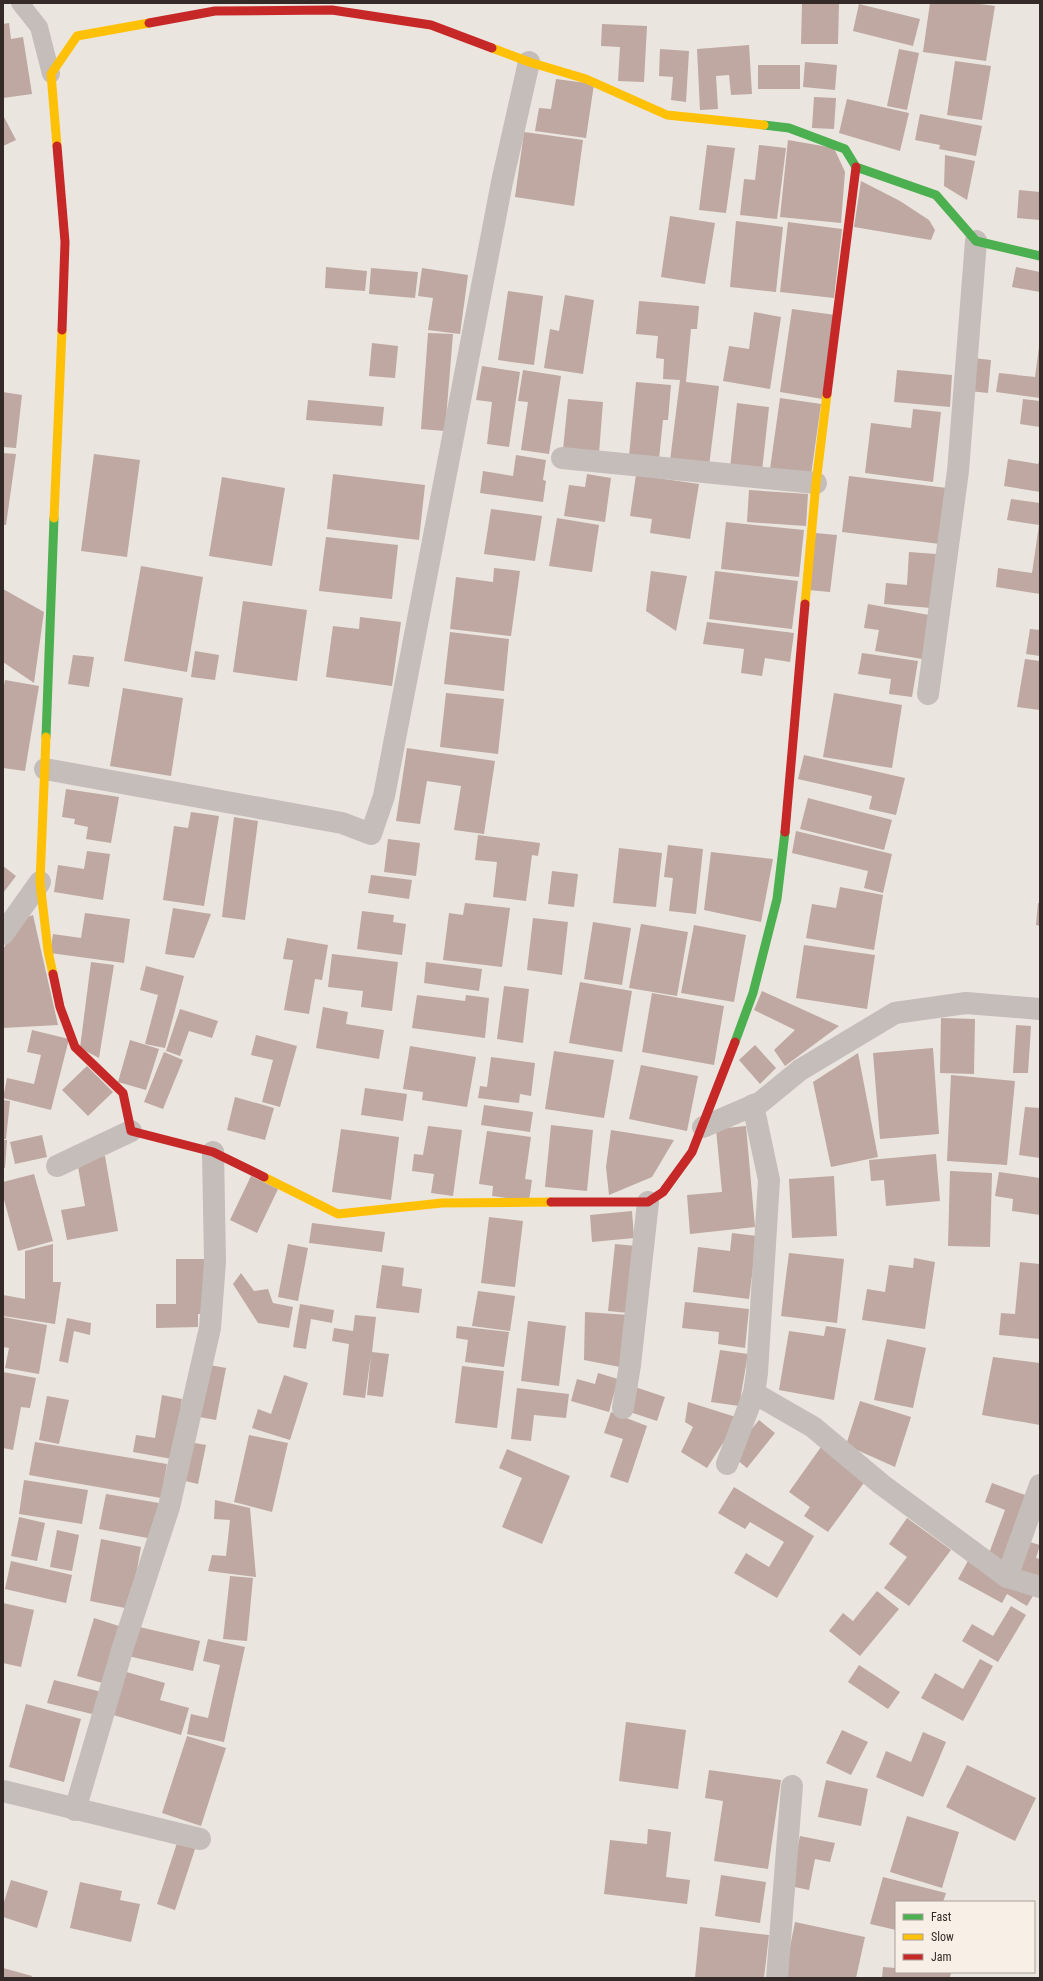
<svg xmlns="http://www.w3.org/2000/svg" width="1043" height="1981" font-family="'Roboto Condensed',sans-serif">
  <rect width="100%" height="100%" fill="#ebe5df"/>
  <g fill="#bea8a1">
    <polygon points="802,3 839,3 838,44 801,44"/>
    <polygon points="930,3 972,3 995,6 986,61 923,52"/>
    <polygon points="859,4 920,19 913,46 853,31"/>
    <polygon points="9,23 11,39 23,37 32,94 3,98 3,24"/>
    <polygon points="602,24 647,26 644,82 618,81 620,47 601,46"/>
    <polygon points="749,45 752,94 731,95 729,75 716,76 718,109 700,110 697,49"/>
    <polygon points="660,49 689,51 686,102 671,100 673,77 659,76"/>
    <polygon points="899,49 919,53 907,110 887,106"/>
    <polygon points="955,61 991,66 982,120 947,115"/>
    <polygon points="805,62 837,65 835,90 803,87"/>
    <rect x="758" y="65" width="42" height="24"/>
    <polygon points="556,79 594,84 586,138 535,131 539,108 551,109"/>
    <polygon points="814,97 836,98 834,129 812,128"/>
    <polygon points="847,99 909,113 900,151 839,133"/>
    <polygon points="920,114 982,126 976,156 939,149 940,145 915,140"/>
    <polygon points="3,115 16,140 3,146"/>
    <polygon points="524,132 583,140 574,206 515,197"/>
    <polygon points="788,140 834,148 845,172 841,223 780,217"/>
    <polygon points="707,145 735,148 726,213 699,210"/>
    <polygon points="759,145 786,148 777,219 740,215 744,179 755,180"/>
    <polygon points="945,155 975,161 967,200 944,186"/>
    <polygon points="861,181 900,201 929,220 935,230 931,240 854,227"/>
    <polygon points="1019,190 1040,192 1040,220 1017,218"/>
    <polygon points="670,216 715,223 705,284 661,277"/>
    <polygon points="736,221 783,227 776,292 730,287"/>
    <polygon points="788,222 842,229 834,298 780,292"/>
    <polygon points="326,267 367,271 365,291 325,288"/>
    <polygon points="1016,267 1040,272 1040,292 1012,287"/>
    <polygon points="371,268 418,272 415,298 369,294"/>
    <polygon points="422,268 468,275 460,334 428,330 433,298 418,296"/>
    <polygon points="508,291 543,296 534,365 498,360"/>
    <polygon points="565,295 594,300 583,374 544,368 550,329 559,331"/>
    <polygon points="639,301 699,306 697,329 691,329 686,382 719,386 709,466 670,461 680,380 663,379 664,359 656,358 658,336 636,334"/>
    <polygon points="792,309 835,315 823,399 780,392"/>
    <polygon points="754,312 781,317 770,389 723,381 729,346 749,349"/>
    <polygon points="428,333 453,334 445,431 421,429"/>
    <polygon points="372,343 398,346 395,378 369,376"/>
    <polygon points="1039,347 1040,398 996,392 999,373 1035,377"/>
    <polygon points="973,358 991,360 988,393 969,391"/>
    <polygon points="482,366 520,372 509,447 487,444 492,402 476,400"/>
    <polygon points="523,370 561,376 549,454 521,450 528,402 518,401"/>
    <polygon points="897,370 952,375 950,407 894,402"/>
    <polygon points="636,382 671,385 668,420 663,420 659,459 629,456"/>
    <polygon points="3,392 22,395 16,448 3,447"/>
    <polygon points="780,398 821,404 811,475 770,469"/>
    <polygon points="568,399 603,402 599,453 563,450"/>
    <polygon points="1023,399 1040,401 1040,427 1020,424"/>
    <polygon points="308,400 384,407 382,426 306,420"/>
    <polygon points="737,403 769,407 762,471 730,468"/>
    <polygon points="913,409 941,412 933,482 865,473 871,423 911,428"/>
    <polygon points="3,453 16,454 6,525 3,525"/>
    <polygon points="94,454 140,460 127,557 81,551"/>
    <polygon points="516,455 546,460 543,480 546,481 543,502 480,493 483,471 513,476"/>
    <polygon points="1008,459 1038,464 1040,460 1040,492 1004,486"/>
    <polygon points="333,474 425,485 419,540 327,529"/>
    <polygon points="587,474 611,478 605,522 564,516 569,485 585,487"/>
    <polygon points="636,475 699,484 690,539 650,533 652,519 630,516"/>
    <polygon points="849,476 947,488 940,544 842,532"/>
    <polygon points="222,477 285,488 272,566 209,556"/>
    <polygon points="749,490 808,494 806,526 747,522"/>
    <polygon points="1011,499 1040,503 1040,594 996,587 998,568 1032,573 1039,525 1007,520"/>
    <polygon points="491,509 542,516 535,561 484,554"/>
    <polygon points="557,518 599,525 592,572 549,566"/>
    <polygon points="726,522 804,530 799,577 721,569"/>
    <polygon points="815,533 837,535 830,592 808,590"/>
    <polygon points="326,537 398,545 392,599 319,591"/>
    <polygon points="909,552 936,554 931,608 884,604 886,583 907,585"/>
    <polygon points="141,566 203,577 187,672 124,661"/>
    <polygon points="494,568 520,571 511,636 450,629 456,577 493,582"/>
    <polygon points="651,571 687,576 676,631 646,611"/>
    <polygon points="715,571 798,581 792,629 709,619"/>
    <polygon points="3,589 44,612 34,683 3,662"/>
    <polygon points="243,601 307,610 297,681 233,672"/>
    <polygon points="868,604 929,615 922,659 875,651 879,630 864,628"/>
    <polygon points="360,617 401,622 392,686 326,677 333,626 359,629"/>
    <polygon points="707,622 794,633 790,662 765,658 762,676 741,673 744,649 703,644"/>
    <polygon points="1030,629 1040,630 1040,656 1026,654"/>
    <polygon points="450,632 509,639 504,691 444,684"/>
    <polygon points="195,651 219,655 215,680 191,677"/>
    <polygon points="862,653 918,661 912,697 889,694 891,679 858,674"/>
    <polygon points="73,655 94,657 89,687 68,684"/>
    <polygon points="1025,659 1040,661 1040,710 1017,707"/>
    <polygon points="5,680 39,686 25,771 3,768 4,758 3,758 3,691"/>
    <polygon points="123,688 183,698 171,776 110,766"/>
    <polygon points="446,693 504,699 498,754 440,747"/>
    <polygon points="834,693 902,705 892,768 823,757"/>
    <polygon points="407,748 495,761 484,834 454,830 461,786 427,781 420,824 396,821"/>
    <polygon points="804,755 905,778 896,815 869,809 872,796 798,779"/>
    <polygon points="66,789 119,797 111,843 86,839 88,827 74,824 75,819 62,817"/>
    <polygon points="808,798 892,820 884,850 800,829"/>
    <polygon points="191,812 219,816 204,906 163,900 174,826 188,828"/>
    <polygon points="234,817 258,821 245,920 222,917"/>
    <polygon points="796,831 892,854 883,893 864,888 868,871 792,853"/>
    <polygon points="478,835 540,843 538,856 532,855 526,901 493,897 497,862 475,860"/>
    <polygon points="388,839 420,843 416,876 384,872"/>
    <polygon points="668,845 703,849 696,914 669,911 673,878 664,877"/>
    <polygon points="619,848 662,853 656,907 613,903"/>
    <polygon points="87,851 110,854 103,900 54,892 58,865 84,869"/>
    <polygon points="711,852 773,859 761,922 704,910"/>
    <polygon points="3,866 16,876 3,893"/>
    <polygon points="552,871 578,874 574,907 548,904"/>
    <polygon points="371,875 412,880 409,899 368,893"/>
    <polygon points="840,887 883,895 874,950 806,938 812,904 836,908"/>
    <polygon points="465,903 510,908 502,967 443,960 449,913 463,915"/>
    <polygon points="1038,903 1040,903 1040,926 1036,925"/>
    <polygon points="173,908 211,914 194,958 165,954"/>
    <polygon points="362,911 394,915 393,922 406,924 402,955 357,949"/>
    <polygon points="85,913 130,919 124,963 50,953 53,934 81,938"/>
    <polygon points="33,915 58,1025 3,1028 3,950 17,921"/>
    <polygon points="533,918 568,922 562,975 527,970"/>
    <polygon points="593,922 631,928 622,985 584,979"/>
    <polygon points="641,924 688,932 677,996 629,988"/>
    <polygon points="694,925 746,935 734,1002 681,993"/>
    <polygon points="287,938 328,945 322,980 315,979 309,1014 284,1010 293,960 283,959"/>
    <polygon points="804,945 875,955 867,1009 796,998"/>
    <polygon points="332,954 398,962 392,1011 361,1007 363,991 328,987"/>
    <polygon points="91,962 114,965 99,1058 80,1048"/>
    <polygon points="426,962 482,969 479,991 424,983"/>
    <polygon points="146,966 184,976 165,1048 145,1044 158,995 140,990"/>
    <polygon points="580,982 632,991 622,1052 569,1043"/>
    <polygon points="504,986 529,989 523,1043 497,1039"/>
    <polygon points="762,991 839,1026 785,1066 774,1050 795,1030 754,1010"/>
    <polygon points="652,993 724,1006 714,1065 642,1052"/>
    <polygon points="417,995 465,1001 466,995 489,998 485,1038 412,1028"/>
    <polygon points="323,1007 348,1012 346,1024 384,1030 379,1059 316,1048"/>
    <polygon points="180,1009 218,1021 212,1038 189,1031 180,1056 166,1051"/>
    <polygon points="941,1018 975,1019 974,1074 940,1073"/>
    <polygon points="1016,1025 1031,1026 1028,1073 1013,1073"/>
    <polygon points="32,1030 69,1039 51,1110 3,1098 7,1078 34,1084 41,1055 27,1052"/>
    <polygon points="256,1035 297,1046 280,1107 262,1102 273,1060 251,1055"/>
    <polygon points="130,1040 159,1049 146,1090 118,1082"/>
    <polygon points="755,1045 776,1068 760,1084 739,1060"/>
    <polygon points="410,1046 476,1057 467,1107 422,1100 423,1092 403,1089"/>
    <polygon points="933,1048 939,1134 880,1139 873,1053"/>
    <polygon points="554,1051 614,1060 604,1118 545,1109"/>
    <polygon points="164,1052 183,1060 163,1109 144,1102"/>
    <polygon points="858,1053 878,1157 831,1167 813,1082"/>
    <polygon points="491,1057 535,1063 531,1096 520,1094 519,1103 478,1098 480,1086 487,1087"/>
    <polygon points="641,1065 698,1076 687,1131 629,1119"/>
    <polygon points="87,1066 113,1092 88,1116 62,1090"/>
    <polygon points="951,1075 1015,1081 1007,1165 947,1161"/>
    <polygon points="365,1088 407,1094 403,1121 361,1115"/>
    <polygon points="235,1097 274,1108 265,1140 227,1130"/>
    <polygon points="3,1100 10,1101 6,1139 3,1139"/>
    <polygon points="484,1105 533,1112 530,1132 481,1125"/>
    <polygon points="1025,1107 1040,1108 1040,1158 1019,1155"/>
    <polygon points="551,1125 593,1130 587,1191 545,1187"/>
    <polygon points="428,1126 462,1130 453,1196 431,1193 434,1174 412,1171 414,1154 423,1155"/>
    <polygon points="746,1126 755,1227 690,1234 687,1195 722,1192 716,1129"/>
    <polygon points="341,1129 399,1137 391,1200 332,1192"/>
    <polygon points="611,1130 674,1140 652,1177 609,1195 606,1167"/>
    <polygon points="487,1131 531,1137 525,1179 532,1180 529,1201 492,1196 493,1186 479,1184"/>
    <polygon points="42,1135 47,1157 15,1164 10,1142"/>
    <polygon points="3,1140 7,1140 5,1168 3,1168"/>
    <polygon points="936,1154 940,1201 886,1206 884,1180 871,1181 869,1160"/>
    <polygon points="105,1156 118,1231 67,1240 61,1210 85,1206 77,1161"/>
    <polygon points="950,1171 992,1173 990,1247 948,1246"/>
    <polygon points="999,1172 1040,1178 1040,1215 1012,1211 1013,1199 995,1196"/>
    <polygon points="34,1174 53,1241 18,1251 3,1196 3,1182"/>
    <polygon points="251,1176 278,1189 257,1233 230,1220"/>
    <polygon points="834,1176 837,1236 792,1238 789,1179"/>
    <polygon points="632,1211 634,1238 592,1242 590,1215"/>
    <polygon points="489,1217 523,1221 515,1287 481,1283"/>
    <polygon points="312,1223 385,1232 382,1252 309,1243"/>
    <polygon points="732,1233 757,1236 749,1299 693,1292 698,1247 730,1251"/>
    <polygon points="53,1244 53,1282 61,1282 55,1324 3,1316 3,1295 25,1299 25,1251"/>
    <polygon points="288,1244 308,1248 298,1301 278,1297"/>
    <polygon points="615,1244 636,1246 629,1313 608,1311"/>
    <polygon points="789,1253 844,1259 837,1323 781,1316"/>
    <polygon points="914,1258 935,1262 925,1329 862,1320 867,1289 885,1292 889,1265 913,1268"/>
    <polygon points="176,1259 209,1259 209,1314 198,1314 198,1327 156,1328 156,1304 176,1304"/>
    <polygon points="1020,1262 1040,1264 1040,1339 999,1335 1001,1313 1015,1314"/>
    <polygon points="382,1265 404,1268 402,1286 422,1289 419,1313 376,1308"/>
    <polygon points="241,1273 254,1291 268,1289 273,1303 293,1307 289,1328 258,1323 233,1284"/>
    <polygon points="478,1291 515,1296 510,1331 472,1326"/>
    <polygon points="685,1302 749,1309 745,1348 718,1344 719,1332 682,1328"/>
    <polygon points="300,1304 334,1310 332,1323 311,1319 306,1349 293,1347"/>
    <polygon points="585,1312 629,1315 620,1367 584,1360"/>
    <polygon points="355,1315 376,1317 372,1352 389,1354 383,1397 367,1395 371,1355 365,1398 343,1395 349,1344 332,1341 334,1328 353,1331"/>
    <polygon points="3,1317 47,1325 39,1374 5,1368 9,1348 3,1347"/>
    <polygon points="67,1318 91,1323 90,1335 74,1331 68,1363 59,1361"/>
    <polygon points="528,1321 566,1326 559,1386 521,1381"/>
    <polygon points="457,1326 509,1332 504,1367 465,1362 468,1340 456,1338"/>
    <polygon points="826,1326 846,1329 834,1400 779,1390 789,1331 824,1336"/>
    <polygon points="887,1339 926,1348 913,1408 874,1400"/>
    <polygon points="720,1350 748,1354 739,1406 711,1402"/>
    <polygon points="993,1357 1040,1363 1040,1425 982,1415"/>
    <polygon points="204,1364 226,1368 216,1420 194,1416"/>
    <polygon points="462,1366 504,1371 497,1428 455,1423"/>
    <polygon points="3,1372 36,1378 30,1408 21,1407 13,1450 3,1448"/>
    <polygon points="598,1373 618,1379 609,1412 571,1401 577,1379 595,1384"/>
    <polygon points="284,1375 308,1383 290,1440 252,1428 258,1409 271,1414"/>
    <polygon points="635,1387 665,1397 657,1421 627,1411"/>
    <polygon points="517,1388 569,1394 566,1418 534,1415 531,1441 511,1439"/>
    <polygon points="162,1395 182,1399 172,1459 133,1452 136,1435 155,1438"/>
    <polygon points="47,1396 69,1400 59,1444 39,1440"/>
    <polygon points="860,1401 911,1417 895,1467 846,1445"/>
    <polygon points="688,1402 739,1418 707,1468 681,1452 693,1427 685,1422"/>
    <polygon points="611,1412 647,1426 628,1483 610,1477 623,1439 604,1433"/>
    <polygon points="759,1420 775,1433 747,1468 731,1455"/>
    <polygon points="249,1435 288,1443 272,1512 234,1502"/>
    <polygon points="35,1442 167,1464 161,1498 29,1475"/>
    <polygon points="189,1442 206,1445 198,1484 181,1480"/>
    <polygon points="821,1447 866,1480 828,1532 804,1516 810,1507 789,1492"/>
    <polygon points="507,1449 570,1476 542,1544 502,1527 522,1478 499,1468"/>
    <polygon points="24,1480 88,1490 82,1524 19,1514"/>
    <polygon points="992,1483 1028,1496 1005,1562 988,1556 1005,1510 985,1502"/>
    <polygon points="734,1487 814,1536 777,1598 734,1573 746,1553 769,1567 784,1542 750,1522 745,1529 718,1513"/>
    <polygon points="106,1494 159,1503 153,1539 99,1529"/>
    <polygon points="215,1500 250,1508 256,1577 208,1571 212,1555 226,1556 230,1520 214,1519"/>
    <polygon points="19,1517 45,1523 37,1561 11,1556"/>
    <polygon points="907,1518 951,1550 909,1606 884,1588 907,1557 889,1544"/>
    <polygon points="57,1530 79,1535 72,1571 50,1567"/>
    <polygon points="101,1539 141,1547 130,1609 90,1601"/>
    <polygon points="1026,1541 1040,1545 1036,1558 1040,1559 1040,1583 1015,1575"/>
    <polygon points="969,1559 1034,1594 1027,1606 1007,1594 1002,1603 958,1579"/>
    <polygon points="11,1561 72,1575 66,1603 5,1589"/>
    <polygon points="230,1576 253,1578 247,1641 223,1639"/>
    <polygon points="877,1591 899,1609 860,1656 829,1631 843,1613 853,1621"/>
    <polygon points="3,1603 34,1610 21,1667 3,1663"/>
    <polygon points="1011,1606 1026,1615 998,1662 962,1641 972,1624 993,1636"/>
    <polygon points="94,1618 122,1627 106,1684 77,1676"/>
    <polygon points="135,1626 200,1641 193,1671 128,1656"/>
    <polygon points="208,1639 245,1647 224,1742 187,1734 191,1714 208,1718 220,1665 203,1661"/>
    <polygon points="980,1659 993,1666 963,1721 921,1698 935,1673 963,1689"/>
    <polygon points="859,1665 900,1692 888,1709 848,1682"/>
    <polygon points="123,1671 165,1683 160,1700 189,1708 181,1735 110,1714"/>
    <polygon points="54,1680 102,1692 96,1715 47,1703"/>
    <polygon points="26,1704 81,1719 64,1782 9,1767"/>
    <polygon points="626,1722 686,1730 678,1789 619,1781"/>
    <polygon points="842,1730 868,1742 851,1775 826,1763"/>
    <polygon points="923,1732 946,1742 923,1797 876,1777 886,1751 911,1762"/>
    <polygon points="187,1736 226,1748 201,1826 162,1813"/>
    <polygon points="967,1765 1036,1798 1015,1841 946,1807"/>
    <polygon points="709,1770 781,1780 768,1869 714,1861 723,1801 705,1798"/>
    <polygon points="826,1780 868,1789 861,1826 818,1817"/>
    <polygon points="907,1816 959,1832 942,1888 890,1872"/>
    <polygon points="648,1829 671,1832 666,1877 690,1880 687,1904 604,1894 610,1840 647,1844"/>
    <polygon points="800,1836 835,1843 830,1862 815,1859 809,1890 790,1886"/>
    <polygon points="178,1840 196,1846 175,1910 157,1904"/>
    <polygon points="721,1875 766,1882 760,1923 715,1916"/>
    <polygon points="883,1877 946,1893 943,1902 896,1902 896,1930 870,1924"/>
    <polygon points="11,1880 48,1891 37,1928 3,1917 3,1905"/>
    <polygon points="80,1882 122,1891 120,1900 140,1904 131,1942 70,1928"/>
    <polygon points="795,1922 865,1937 856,1978 784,1978"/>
    <polygon points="700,1927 769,1935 764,1978 695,1978"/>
    <polygon points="883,1967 896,1968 896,1972 951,1973 950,1978 882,1978"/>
    <polygon points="3,1968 32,1976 31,1978 3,1978"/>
  </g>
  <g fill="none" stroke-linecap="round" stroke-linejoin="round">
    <polyline stroke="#c4bdb9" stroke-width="18" points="20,3 39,27 51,74"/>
    <g stroke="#c4bdb9" stroke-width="22">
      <polyline points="562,458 816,483"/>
      <polyline points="928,694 958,471 976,241"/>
      <polyline points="45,769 342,823 371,834 384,796 502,182 529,62"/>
      <polyline points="3,934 40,882"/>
      <polyline points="703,1127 761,1102 800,1070 895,1013 966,1003 1040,1009"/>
      <polyline points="57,1166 131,1131"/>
      <polyline points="754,1393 813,1427 881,1484 1007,1577 1040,1587"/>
      <polyline points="623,1408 630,1365 648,1202"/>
      <polyline points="727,1464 754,1393 757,1373 769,1180 753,1105"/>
      <polyline points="1007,1577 1040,1485"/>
      <polyline points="3,1791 200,1839"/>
      <polyline points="75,1810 123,1647 169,1507 210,1328 215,1262 213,1152"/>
      <polyline points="777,1978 792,1786"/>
    </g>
    <g stroke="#4caf50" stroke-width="9">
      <polyline points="764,125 789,128 845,149 856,167 936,195 976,241 1040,256"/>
      <polyline points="46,737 54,518"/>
      <polyline points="735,1042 753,993 777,899 785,832"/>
    </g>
    <g stroke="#ffc107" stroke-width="9">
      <polyline points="492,48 529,62 586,79 667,115 764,125"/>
      <polyline points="57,146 51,74 77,36 149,23"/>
      <polyline points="54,518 62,330"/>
      <polyline points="805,604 816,483 827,394"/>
      <polyline points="46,737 40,882 48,951 53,974"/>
      <polyline points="264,1177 338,1214 442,1203 551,1202"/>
    </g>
    <g stroke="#c62828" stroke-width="9">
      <polyline points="149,23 215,11 332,10 431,25 492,48"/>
      <polyline points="57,146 65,242 62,330"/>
      <polyline points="827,394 856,167"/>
      <polyline points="785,832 805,604"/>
      <polyline points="53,974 60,1007 75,1047 123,1093 131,1131 213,1152 264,1177"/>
      <polyline points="551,1202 648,1202 663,1192 692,1152 735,1042"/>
    </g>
  </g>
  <rect width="1043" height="1981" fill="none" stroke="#342a27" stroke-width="8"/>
  <rect x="895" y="1901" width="140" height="72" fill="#f8efe6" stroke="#aaa09a"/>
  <rect x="903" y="1914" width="20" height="6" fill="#4caf50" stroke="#aaa09a"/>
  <text x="931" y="1921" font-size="12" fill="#342a27">Fast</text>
  <rect x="903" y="1934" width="20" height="6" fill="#ffc107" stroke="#aaa09a"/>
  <text x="931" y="1941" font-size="12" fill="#342a27">Slow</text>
  <rect x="903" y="1954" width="20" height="6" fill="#c62828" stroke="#aaa09a"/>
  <text x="931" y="1961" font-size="12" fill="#342a27">Jam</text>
</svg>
